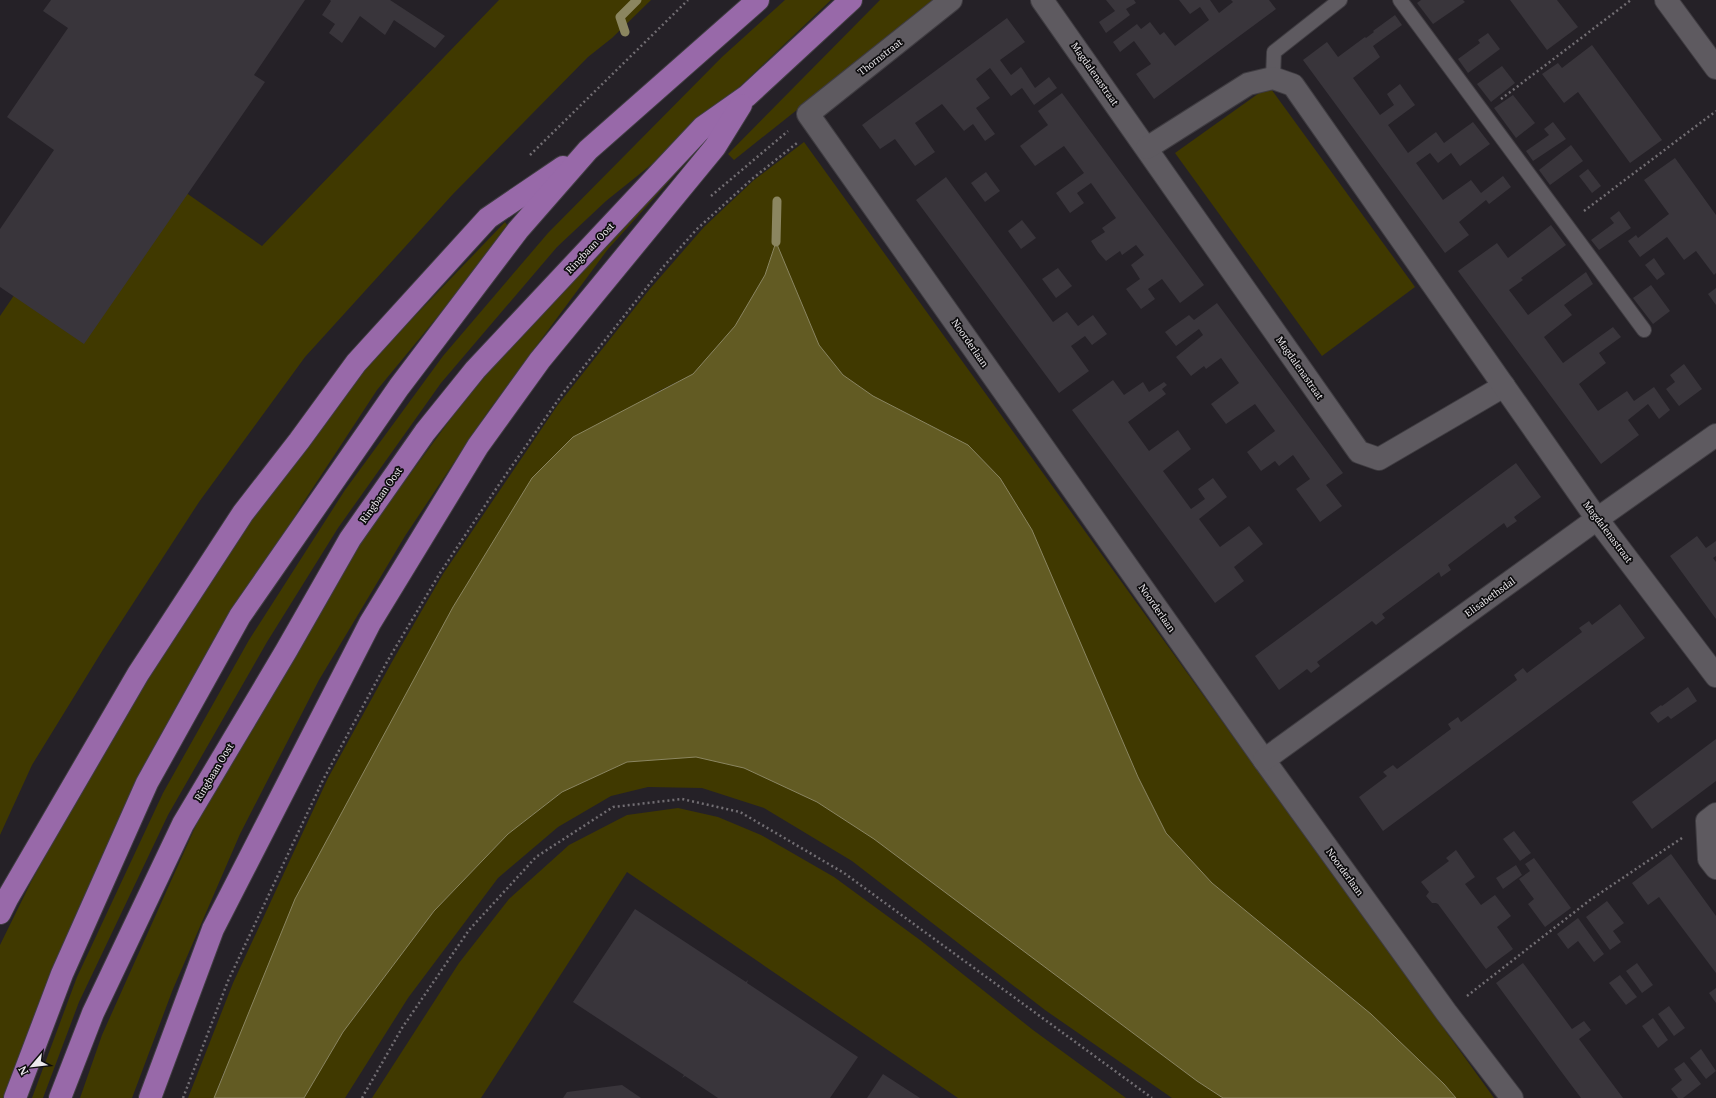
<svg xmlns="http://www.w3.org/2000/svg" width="1716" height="1098" font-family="'PT Serif',serif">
  <rect width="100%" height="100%" fill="#252127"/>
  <g fill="#403900">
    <polygon points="499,0 651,0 612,38 588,57 453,194 305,357 199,502 104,648 32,765 0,835 0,316 53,238 172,183 262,246"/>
    <polygon points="785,0 831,0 692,132 606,201 557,247 441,383 338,528 267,642 168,815 79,1002 43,1098 32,1098 77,977 163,793 249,640 345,490 443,356 548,233 722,57"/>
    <polygon points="880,0 935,0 734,160 728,154"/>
    <polygon points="1269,86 1415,287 1322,356 1175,153"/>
    <polygon points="710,136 608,249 487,413 405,536 319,680 240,834 173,989 132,1098 80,1098 102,1035 201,814 358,545 463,402 570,277"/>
    <polygon points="804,142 1494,1098 1456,1098 1444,1084 1371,1014 1212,883 1166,833 1138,777 1032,531 1000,478 968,445 873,396 843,375 819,345 776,243 765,275 735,326 693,374 655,393 224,1072 214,1098 188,1098 233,983 328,778 393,660 443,574 557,406 649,290 704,227 754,180"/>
    <polygon points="505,222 510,229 377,390 301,506 186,700 42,1000 4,1098 0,1098 0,945 31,882 122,716 219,561 361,372"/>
    <polygon points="696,756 744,768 817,802 874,839 1197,1081 1223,1098 1172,1098 1045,1010 852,861 764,808 702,788 648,787 611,796 558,827 498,878 408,998 345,1098 304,1098 343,1032 434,911 508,834 562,792 627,762"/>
    <polygon points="678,808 718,817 761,835 834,877 920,940 1033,1030 1126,1098 958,1098 627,872 481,1098 372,1098 459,963 509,899 569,845 627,815"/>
  </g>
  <polygon fill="#625b23" stroke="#8b8660" points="776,242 819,345 843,375 873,396 968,445 1000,478 1032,530 1138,777 1166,833 1212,883 1371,1014 1444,1084 1456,1098 1223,1098 1197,1081 874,839 817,802 744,768 696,757 627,762 562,792 508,834 434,911 343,1032 304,1098 214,1098 295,899 453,607 532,478 573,437 693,374 735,326 765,275"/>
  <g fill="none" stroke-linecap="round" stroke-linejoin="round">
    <g stroke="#8b8660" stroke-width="9">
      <polyline points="625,32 620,17 637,0"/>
      <polyline points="776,242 777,201"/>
    </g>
  </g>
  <g fill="#39353b">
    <polygon points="51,0 305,0 254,75 265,82 84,344 0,287 0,229 54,150 7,117 68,28 43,11"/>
    <polygon points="330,0 390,0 445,36 435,48 394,20 385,35 360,16 342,43 329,33 335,24 322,15 331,1"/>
    <polygon points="1106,0 1134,0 1136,3 1126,9 1130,15 1106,33 1099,22 1115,11"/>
    <polygon points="1179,0 1210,0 1219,13 1233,2 1231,0 1269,0 1276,9 1154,99 1136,74 1151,64 1134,41 1120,52 1113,42 1137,24 1141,29 1150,22 1160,35 1164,32 1175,46 1209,20 1200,7 1190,14"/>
    <polygon points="1421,0 1463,0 1465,2 1433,24 1417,3"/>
    <polygon points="1510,0 1557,0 1578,27 1547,50"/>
    <polygon points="1395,15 1402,25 1373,46 1380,57 1353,78 1380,115 1394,105 1387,94 1400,84 1415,105 1388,125 1408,153 1436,132 1444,143 1473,122 1490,144 1460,166 1451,153 1438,163 1430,153 1416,163 1443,200 1471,180 1481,193 1503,176 1511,187 1489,204 1486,200 1459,222 1469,235 1445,253 1303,60 1327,42 1338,57 1365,37 1366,38 1374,32 1373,31"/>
    <polygon points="1007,18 1025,42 1000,60 1011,75 1021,67 1035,88 1049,77 1057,88 1034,105 1022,88 1011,96 990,68 976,79 990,98 976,108 995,134 985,141 973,124 964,131 942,104 915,123 935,152 915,166 895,139 880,149 862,125"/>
    <polygon points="1488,33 1500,49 1468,73 1458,59 1480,43 1478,40"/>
    <polygon points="1592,45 1662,140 1630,163 1578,92 1564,103 1542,74 1558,63 1562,68"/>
    <polygon points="1502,66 1515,83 1491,102 1477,84"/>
    <polygon points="1062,93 1204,285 1180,303 1162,279 1148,289 1155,299 1141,309 1126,289 1140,279 1131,265 1144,255 1136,245 1122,255 1120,251 1106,261 1098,252 1091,241 1105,232 1102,228 1116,218 1091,183 1077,193 1084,203 1070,213 1056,193 1084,173 1064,146 1035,166 1020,146 1048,125 1038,111"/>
    <polygon points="1513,95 1535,123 1516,138 1494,108"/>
    <polygon points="1553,122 1566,139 1533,161 1526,151 1549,135 1544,129"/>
    <polygon points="1571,145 1583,161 1550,185 1539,170"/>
    <polygon points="1675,158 1716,215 1716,273 1714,275 1696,251 1684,260 1667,237 1640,257 1628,241 1636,235 1638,238 1669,214 1644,180"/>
    <polygon points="1588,169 1601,186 1592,193 1579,176"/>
    <polygon points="986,172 1000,191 985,202 971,183"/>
    <polygon points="946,177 1053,322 1067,312 1078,326 1093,315 1107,334 1092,345 1085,336 1071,346 1089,371 1059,393 916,200"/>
    <polygon points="1619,211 1631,228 1599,250 1591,240 1614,223 1610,218"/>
    <polygon points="1022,220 1036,238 1021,249 1008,231"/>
    <polygon points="1551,225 1566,245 1521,278 1523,280 1509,290 1528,315 1586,272 1593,284 1564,305 1572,315 1544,337 1563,363 1613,327 1621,337 1599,353 1606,363 1579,384 1598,411 1627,391 1634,401 1654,387 1670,410 1659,419 1648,404 1628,420 1639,435 1601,464 1458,271 1497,243 1508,258"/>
    <polygon points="1654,258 1665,274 1657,280 1645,265"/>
    <polygon points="1058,268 1072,286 1056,298 1042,279"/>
    <polygon points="1651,285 1670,311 1653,324 1633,298"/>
    <polygon points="1716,288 1716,305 1708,294"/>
    <polygon points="1217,303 1343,473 1326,485 1342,506 1320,522 1296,489 1310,479 1293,455 1279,466 1275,461 1261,471 1247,452 1275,431 1255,404 1226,424 1211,404 1239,383 1221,358 1206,369 1204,366 1191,376 1176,357 1203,335 1199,329 1176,346 1165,332 1189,315 1194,320"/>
    <polygon points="1684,364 1702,389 1679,406 1666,389 1675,382 1670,375"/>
    <polygon points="1113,380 1124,395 1143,382 1149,392 1164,382 1167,385 1162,389 1166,394 1128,422 1149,451 1178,430 1191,449 1163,471 1191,509 1205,499 1198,489 1213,478 1227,497 1199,519 1220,547 1249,526 1263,544 1234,567 1244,581 1215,603 1072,410"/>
    <polygon points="1516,463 1541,497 1514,517 1517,521 1507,528 1504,523 1448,565 1451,570 1441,577 1439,572 1382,614 1385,618 1376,625 1372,621 1317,662 1320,666 1311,673 1307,669 1279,690 1255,656"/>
    <polygon points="1697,536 1706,548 1716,541 1716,556 1713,558 1716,562 1716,619 1670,556"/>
    <polygon points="1620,604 1645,638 1383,831 1359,797 1387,776 1383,772 1393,765 1397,769 1451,729 1448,724 1458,717 1461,722 1517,680 1514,675 1523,668 1527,673 1582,632 1579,628 1589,621 1592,625"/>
    <polygon points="1688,687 1697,701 1671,719 1668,716 1658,723 1650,713 1661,705 1662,706"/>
    <polygon points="1716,739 1716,781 1652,829 1632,802"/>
    <polygon points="1514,831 1531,853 1520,861 1503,839"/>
    <polygon points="1456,850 1475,877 1465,884 1481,905 1495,895 1511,916 1497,927 1513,949 1486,969 1438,904 1436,903 1432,903 1426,896 1429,892 1421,882 1449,861 1446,858"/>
    <polygon points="1671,854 1716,916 1716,973 1659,897 1648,905 1632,883"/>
    <polygon points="1534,858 1571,908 1545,927 1528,904 1534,899 1519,879 1530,871 1525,864"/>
    <polygon points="1516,865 1522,875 1503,889 1496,878"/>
    <polygon points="1607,901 1624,923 1613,931 1621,942 1610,950 1586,917"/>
    <polygon points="635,909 746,982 748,980 747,983 858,1057 830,1098 718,1098 685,1076 682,1078 684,1075 573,1002"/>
    <polygon points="1578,918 1604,954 1594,962 1578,941 1568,949 1557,934"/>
    <polygon points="1523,963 1572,1029 1584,1021 1591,1030 1579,1039 1623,1098 1581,1098 1560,1070 1496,983"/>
    <polygon points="1637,963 1653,985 1642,993 1626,971"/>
    <polygon points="1620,975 1637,997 1626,1005 1609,983"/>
    <polygon points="1716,988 1716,1003 1709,993"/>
    <polygon points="1669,1006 1685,1028 1674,1036 1658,1014"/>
    <polygon points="1653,1018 1668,1040 1658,1048 1642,1026"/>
    <polygon points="1701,1049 1716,1071 1706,1079 1690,1058"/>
    <polygon points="1684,1062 1701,1084 1683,1098 1678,1098 1671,1089 1682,1080 1674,1069"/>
    <polygon points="883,1074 920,1098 867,1098"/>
    <polygon points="622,1085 641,1098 563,1098 567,1092"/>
  </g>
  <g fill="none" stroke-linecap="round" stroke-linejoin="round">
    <defs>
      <g id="service">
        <polyline points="1400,0 1644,330"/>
        <polyline points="1273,78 1274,52 1340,0"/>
      </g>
      <g id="minor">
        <polyline points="951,0 808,114 1264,760 1446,1012 1512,1098"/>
        <polyline points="1042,0 1359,452 1379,459 1504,386"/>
        <polyline points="1666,0 1716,68"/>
        <polyline points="1147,148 1248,84 1273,78 1293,85 1597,519 1716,676"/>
        <polyline points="1264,760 1597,519 1716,435"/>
        <polyline points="1716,814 1707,821 1709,859 1716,868"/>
      </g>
      <g id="primary">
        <polyline points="0,913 7,899 138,674 243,513 299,441 356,363 488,218 563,167"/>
        <polyline points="15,1098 62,974 147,783 240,616 399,387 518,230 588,150 758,0"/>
        <polyline points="60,1098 93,1013 183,824 286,651 350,539 425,432 475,370 703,127 747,96 851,0"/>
        <polyline points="150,1098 213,929 370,623 478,446 540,360 715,147 741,105"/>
      </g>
    </defs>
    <use href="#service" stroke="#3f3c41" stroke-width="16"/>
    <use href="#minor" stroke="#3f3c41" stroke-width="24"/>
    <use href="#primary" stroke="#3f3c41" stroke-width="24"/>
    <g stroke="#726e73" stroke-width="2.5" stroke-dasharray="2 3" stroke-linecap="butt">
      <polyline points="1501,99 1631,0"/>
      <polyline points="530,155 688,0"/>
      <polyline points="711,196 788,131"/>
      <polyline points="1584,211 1716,111"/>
      <polyline points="1467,996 1590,900 1682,838"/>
      <polyline points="183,1098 228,981 323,780 388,660 440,573 500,483 563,393 663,267 697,229 752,179 797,143"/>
      <polyline points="362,1098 402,1028 469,930 536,857 613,807 682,799 740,812 844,873 1152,1098"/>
    </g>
    <use href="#service" stroke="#5e5a60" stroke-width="14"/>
    <use href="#minor" stroke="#5e5a60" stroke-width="22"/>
    <use href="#primary" stroke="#9869a9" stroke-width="22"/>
  </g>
  <g text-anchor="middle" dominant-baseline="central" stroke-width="3.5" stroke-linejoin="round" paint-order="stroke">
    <g font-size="10" fill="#ece9ed" stroke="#0d0c0e">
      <text transform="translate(880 57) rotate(-38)">Thornstraat</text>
      <text transform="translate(1095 74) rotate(55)">Magdalenastraat</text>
      <text transform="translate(590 248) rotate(-47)">Ringbaan Oost</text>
      <text transform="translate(970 343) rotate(55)">Noorderlaan</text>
      <text transform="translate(1300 368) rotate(55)">Magdalenastraat</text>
      <text transform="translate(381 495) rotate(-55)">Ringbaan Oost</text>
      <text transform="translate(1608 532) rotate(53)">Magdalenastraat</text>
      <text transform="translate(1490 597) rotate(-36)">Elisabethsdal</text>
      <text transform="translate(1157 608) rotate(55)">Noorderlaan</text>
      <text transform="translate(214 772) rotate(-59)">Ringbaan Oost</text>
      <text transform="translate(1345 872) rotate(54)">Noorderlaan</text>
    </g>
  </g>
  <g transform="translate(32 1066) rotate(242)" stroke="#0d0c0e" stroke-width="3" paint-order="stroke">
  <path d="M0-3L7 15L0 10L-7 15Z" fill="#ece9ed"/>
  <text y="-6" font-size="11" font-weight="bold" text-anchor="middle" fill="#ece9ed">N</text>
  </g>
</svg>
